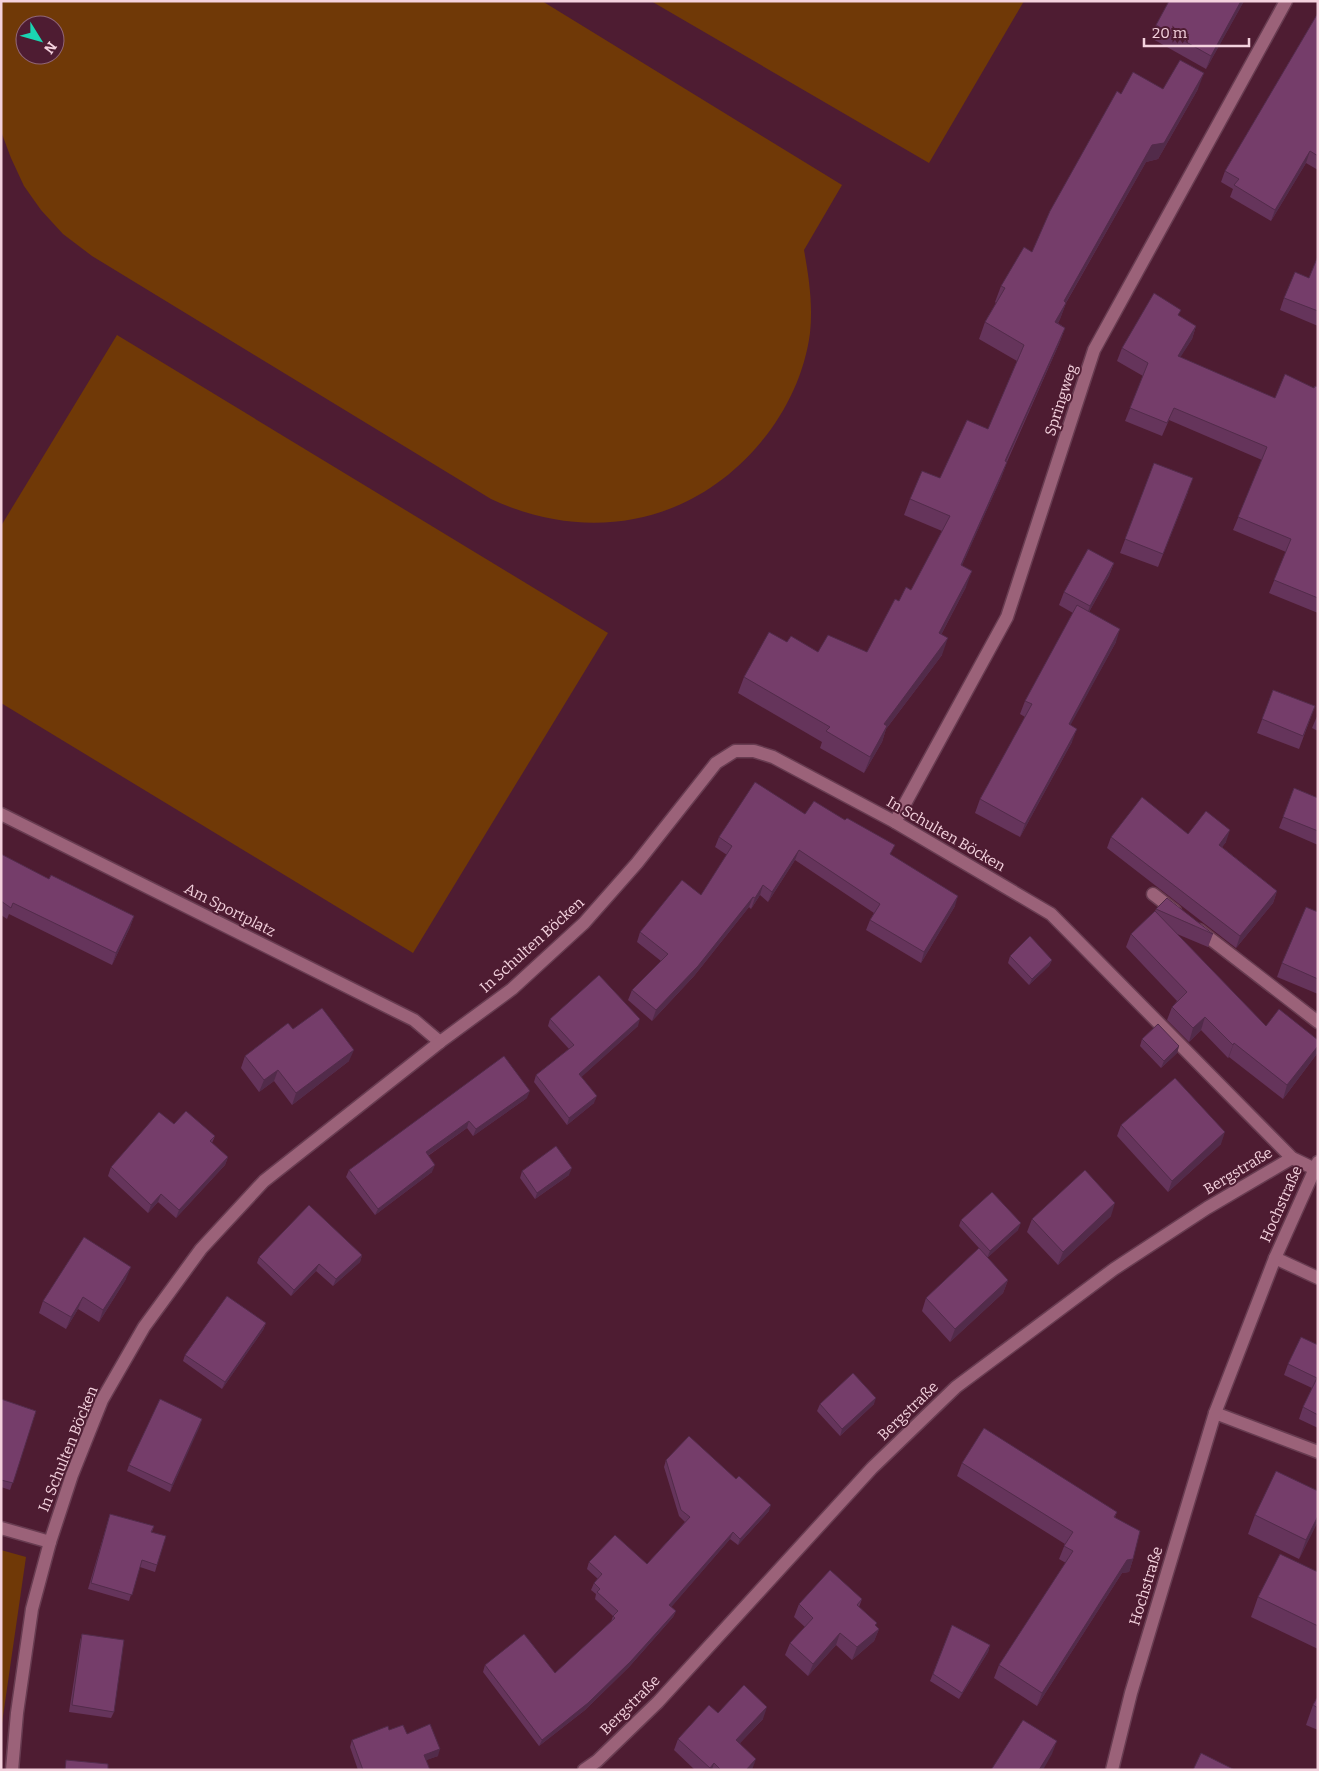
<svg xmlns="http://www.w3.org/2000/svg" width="1319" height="1771" font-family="Bitter,serif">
  <rect width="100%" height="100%" fill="#4e1c32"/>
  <g fill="#703907" fill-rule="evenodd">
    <path d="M3 1H542L842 185 804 250C809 278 813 304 810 333 805 372 787 411 761 442 692 525 588 544 491 499L92 256 63 234 41 210 24 186 11 158 2 134 1 7ZM25 25H55V55H25Z"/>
    <polygon points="651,1 1024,1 929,163"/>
    <polygon points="117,335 608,633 413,953 1,703 1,526"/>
    <polygon points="1,1550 26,1557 1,1730"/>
  </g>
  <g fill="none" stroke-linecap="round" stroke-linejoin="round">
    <defs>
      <g id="minor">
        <polyline points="1,814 414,1020 440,1042"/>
        <polyline points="895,822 1007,617 1094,350 1286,1"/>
        <polyline points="1153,894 1175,911"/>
        <polyline points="1199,930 1318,1022"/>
        <polyline points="1275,1258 1318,1278"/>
        <polyline points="1215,1413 1318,1452"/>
        <polyline points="1,1528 50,1542"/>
        <polyline points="12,1770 17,1713 32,1609 50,1542 72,1475 102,1400 144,1327 201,1249 264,1181 440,1042 512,989 584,923 637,863 716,763 735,751 754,751 773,757 895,822 1051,914 1292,1158 1315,1169"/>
        <polyline points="584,1770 597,1761 658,1702 872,1468 956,1387 1114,1269 1207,1208 1292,1158"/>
        <polyline points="1112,1770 1131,1693 1215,1413 1275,1258 1318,1162"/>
      </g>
    </defs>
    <use href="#minor" stroke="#683c51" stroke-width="15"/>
    <use href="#minor" stroke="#9b6279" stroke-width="12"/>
  </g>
  <g fill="#65345b">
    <polygon points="1244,1 1206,69 1151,38 1156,25"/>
    <polygon points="1318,13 1318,170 1306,163 1271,221 1230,197 1233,189 1221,182 1225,171"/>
    <polygon points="1163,89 1198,89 1158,159 1146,162 1066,303 1060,319 1058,323 1065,328 1059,344 1007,462 1001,478 962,565 966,587 941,635 942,655 886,729 882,742 864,773 820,748 822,742 738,693 744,677 787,642 818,652 867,652 899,601 911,590 942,531 904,515 910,499 940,478 988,429 1017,361 979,339 985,322 996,303 995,302 1001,286 1032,252 1121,94"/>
    <polygon points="1318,256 1318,326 1280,310 1284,298 1309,278"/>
    <polygon points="1179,316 1196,326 1192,339 1180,357 1275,398 1318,387 1318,613 1269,593 1286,552 1233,530 1262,460 1169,420 1162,436 1125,421 1143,376 1117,361 1122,348"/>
    <polygon points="1154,463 1188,492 1158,567 1120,553"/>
    <polygon points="1114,563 1109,576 1089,612 1116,642 1070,725 1072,742 1020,837 975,813 980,799 1025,717 1020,714 1025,701 1073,613 1059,605 1064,592"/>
    <polygon points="1273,690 1315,706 1299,749 1257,733"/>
    <polygon points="1318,714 1318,731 1312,728"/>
    <polygon points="1294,788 1318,798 1318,845 1279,828"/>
    <polygon points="805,814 891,855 955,906 921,963 866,930 870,920 874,913 795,860 768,902 760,895 751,909 749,907 694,976 652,1021 628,1000 632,990 661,961 637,942 640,932 701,895 727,855 715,847 719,837"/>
    <polygon points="1188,834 1226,842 1222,847 1277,891 1273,903 1236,948 1107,848 1111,837"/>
    <polygon points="1,854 49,879 134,916 130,927 112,965 9,914 7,919 1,915"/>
    <polygon points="1156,909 1213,934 1208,947 1177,934 1266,1026 1318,1040 1318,1050 1316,1055 1283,1099 1229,1057 1228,1058 1201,1030 1189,1042 1167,1020 1172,1007 1177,1001 1126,947 1131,934 1155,911"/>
    <polygon points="1318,912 1318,994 1277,977 1282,963"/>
    <polygon points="1010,956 1052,960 1049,966 1029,985 1008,963"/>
    <polygon points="550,1019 638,1026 581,1077 594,1103 567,1125 534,1082 536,1075 569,1049 548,1026"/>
    <polygon points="293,1029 349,1061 292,1105 274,1081 259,1092 241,1068 245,1056"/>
    <polygon points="1142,1039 1179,1046 1177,1053 1161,1068 1140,1046"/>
    <polygon points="527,1098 473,1136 467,1128 428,1156 432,1172 375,1215 346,1177 349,1170"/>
    <polygon points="174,1124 215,1136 212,1143 228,1157 225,1165 176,1218 158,1202 148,1213 108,1176 111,1167"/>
    <polygon points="1121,1125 1221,1144 1168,1192 1117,1136"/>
    <polygon points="522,1171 569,1175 535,1199 520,1178"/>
    <polygon points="1111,1216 1058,1265 1027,1232 1032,1219"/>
    <polygon points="961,1220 1018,1230 987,1258 1008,1280 1003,1293 950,1342 922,1311 926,1298 979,1248 959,1226"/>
    <polygon points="362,1255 360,1262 333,1286 316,1271 291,1296 257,1263 259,1257"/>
    <polygon points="126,1279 99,1322 78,1309 66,1329 39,1313 43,1301"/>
    <polygon points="266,1323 263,1330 222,1389 183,1361 185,1355"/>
    <polygon points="1318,1345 1318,1428 1299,1419 1303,1407 1312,1388 1284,1375 1288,1364"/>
    <polygon points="1,1399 36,1411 10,1490 1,1487"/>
    <polygon points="820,1404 874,1404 840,1436 817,1411"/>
    <polygon points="202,1419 170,1492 127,1471 129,1465"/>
    <polygon points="666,1460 769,1511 738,1545 730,1539 671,1607 676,1611 673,1617 629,1667 585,1710 539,1746 483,1672 485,1665 555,1673 611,1622 613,1616 595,1599 596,1594 591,1590 594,1583 598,1579 587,1569 589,1562 647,1564 685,1522 679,1516 664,1467"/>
    <polygon points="962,1463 1117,1512 1115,1517 1133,1559 1129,1572 1122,1573 1037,1706 994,1678 999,1665 1066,1563 1059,1559 1065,1544 957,1476"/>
    <polygon points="1318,1491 1318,1521 1299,1559 1248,1534 1255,1515"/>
    <polygon points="110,1514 154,1526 152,1532 157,1565 155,1572 140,1567 129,1601 88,1589"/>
    <polygon points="1318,1572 1318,1649 1251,1617 1258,1597"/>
    <polygon points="862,1599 859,1607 879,1629 874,1641 852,1660 836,1645 808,1676 785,1655 790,1643 805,1627 794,1617 799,1604"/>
    <polygon points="952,1625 990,1645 988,1652 959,1699 930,1681"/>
    <polygon points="82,1634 114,1712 111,1718 69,1712 80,1641"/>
    <polygon points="1318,1696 1318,1730 1306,1725 1313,1705"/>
    <polygon points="718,1713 763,1719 740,1743 752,1770 695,1770 674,1750 678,1739"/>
    <polygon points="389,1730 407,1734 438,1756 426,1760 430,1770 358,1770 350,1747 352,1740"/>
  </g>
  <g fill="#522b4a">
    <polygon points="1241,1 1244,1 1206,69 1211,56"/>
    <polygon points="1204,73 1198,89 1158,159 1146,162 1064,306 1066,303 1060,319 1049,338 1064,301 1152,145"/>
    <polygon points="1310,151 1306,163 1271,221 1275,210"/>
    <polygon points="1196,326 1192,339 1173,369 1178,356"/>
    <polygon points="1065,328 1059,344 999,477 1005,461"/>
    <polygon points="1007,462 1001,478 955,581 961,565"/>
    <polygon points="1114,563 1109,576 1085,619 1090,606"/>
    <polygon points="972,571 966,587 933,650 939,633"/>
    <polygon points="1120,629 1116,642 1064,737 1069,724"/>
    <polygon points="948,638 942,655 886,729 882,742 864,773 884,724"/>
    <polygon points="1077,729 1072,742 1020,837 1025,824"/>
    <polygon points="1230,830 1226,842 1214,857 1219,845"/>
    <polygon points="799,850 795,860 768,902 772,892"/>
    <polygon points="763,885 760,895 751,909 755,898"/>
    <polygon points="1277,891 1273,903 1236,948 1240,936"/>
    <polygon points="958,896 955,906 921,963 924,952"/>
    <polygon points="753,897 749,907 694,976 652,1021 656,1010"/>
    <polygon points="134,916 130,927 112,965 116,953"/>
    <polygon points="1052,960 1049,966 1029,985 1032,979"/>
    <polygon points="1205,1017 1201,1030 1189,1042 1193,1028"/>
    <polygon points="640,1019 638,1026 577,1081 579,1074"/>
    <polygon points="1234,1043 1229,1057 1228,1058 1233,1045"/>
    <polygon points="1179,1046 1177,1053 1161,1068 1164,1061"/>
    <polygon points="1318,1046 1318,1050 1316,1055 1283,1099 1287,1085"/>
    <polygon points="354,1050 349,1061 292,1105 296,1093"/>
    <polygon points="278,1070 274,1081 259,1092 264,1080"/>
    <polygon points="530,1091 527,1098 473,1136 476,1129"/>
    <polygon points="597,1096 594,1103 567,1125 569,1118"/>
    <polygon points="469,1121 467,1128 423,1159 426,1152"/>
    <polygon points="1225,1132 1221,1144 1168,1192 1172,1181"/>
    <polygon points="228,1157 225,1165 176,1218 179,1210"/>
    <polygon points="435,1165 432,1172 375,1215 378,1209"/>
    <polygon points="572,1168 569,1175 535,1199 537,1193"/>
    <polygon points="161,1194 158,1202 148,1213 151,1205"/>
    <polygon points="1115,1203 1111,1216 1058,1265 1063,1252"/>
    <polygon points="1021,1223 1018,1230 987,1258 990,1251"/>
    <polygon points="362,1255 360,1262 333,1286 336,1279"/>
    <polygon points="319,1264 316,1271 291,1296 294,1290"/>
    <polygon points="131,1267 126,1279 99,1322 103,1310"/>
    <polygon points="1008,1280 1003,1293 950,1342 955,1329"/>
    <polygon points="83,1297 78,1309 66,1329 71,1317"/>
    <polygon points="266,1323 263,1330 222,1389 225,1382"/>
    <polygon points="876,1398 874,1404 840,1436 842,1429"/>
    <polygon points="202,1419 200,1426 170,1492 172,1485"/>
    <polygon points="771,1505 769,1511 738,1545 740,1539"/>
    <polygon points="1318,1516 1318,1521 1299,1559 1306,1540"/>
    <polygon points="733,1532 730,1539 667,1612 669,1605"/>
    <polygon points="1133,1559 1129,1572 1122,1573 1037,1706 1042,1693 1127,1560"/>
    <polygon points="676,1611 673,1617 629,1667 585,1710 539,1746 542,1740"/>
    <polygon points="877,1623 873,1634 879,1629 874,1641 852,1660 857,1647"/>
    <polygon points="840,1633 836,1645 808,1676 813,1664"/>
    <polygon points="990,1645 988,1652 959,1699 962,1693"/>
    <polygon points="767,1707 763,1719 732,1751 736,1740"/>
    <polygon points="1057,1741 1052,1754 1043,1770 1039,1770"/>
    <polygon points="440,1749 438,1756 421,1762 424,1755"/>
    <polygon points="756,1759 752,1770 746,1770"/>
    <polygon points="714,1763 712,1770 709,1770 710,1768"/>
  </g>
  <g fill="#753d6a" stroke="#522b4a">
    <polygon points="1169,1 1241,1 1211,56 1156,25"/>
    <polygon points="1318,13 1318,156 1310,151 1275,210 1234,185 1239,179 1225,171"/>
    <polygon points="1180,60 1204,73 1164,143 1152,145 1064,301 1066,303 1055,322 1065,328 1005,461 1007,462 961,565 972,571 939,633 948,638 884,724 887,726 870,757 826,731 830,727 744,677 769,632 787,642 791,636 818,652 828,635 867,652 895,599 899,601 906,587 911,590 950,516 910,499 922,471 940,478 967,420 988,429 1024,345 985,322 1005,288 1001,286 1024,247 1032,252 1050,211 1117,91 1121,94 1133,72 1163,89"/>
    <polygon points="1318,256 1318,311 1284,298 1295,272 1309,278"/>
    <polygon points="1154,293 1181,310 1178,315 1196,326 1178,356 1275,398 1285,374 1314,388 1315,386 1318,387 1318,598 1274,580 1291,539 1238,517 1267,447 1174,408 1167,423 1130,408 1148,363 1122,348"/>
    <polygon points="1154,463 1193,478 1163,554 1125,539"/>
    <polygon points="1088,549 1114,563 1090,606 1064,592"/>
    <polygon points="1077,605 1120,629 1069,724 1077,729 1025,824 980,799 1032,704 1025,701"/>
    <polygon points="1273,690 1315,706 1303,736 1262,719"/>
    <polygon points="755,782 805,814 814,801 845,820 847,818 895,845 890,854 958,896 924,952 870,920 880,904 799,850 772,892 763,885 755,898 753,897 698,966 656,1010 632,990 668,954 640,932 682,880 701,895 732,846 719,837"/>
    <polygon points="1294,788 1318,798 1318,831 1283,817"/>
    <polygon points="1142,797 1188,834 1206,811 1230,830 1219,845 1277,891 1240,936 1111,837"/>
    <polygon points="1,854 49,879 51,875 134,916 116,953 13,903 11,908 1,901"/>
    <polygon points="1167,898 1213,934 1156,909"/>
    <polygon points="1306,907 1318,912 1318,979 1282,963"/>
    <polygon points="1155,911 1266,1026 1279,1009 1318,1040 1318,1046 1287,1085 1234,1043 1233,1045 1205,1017 1193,1028 1172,1007 1187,992 1131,934"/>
    <polygon points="1030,936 1052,960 1032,979 1010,956"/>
    <polygon points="599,975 640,1019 579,1074 597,1096 569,1118 536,1075 574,1045 550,1019"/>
    <polygon points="322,1008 354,1050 296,1093 278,1070 264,1080 245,1056 288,1023 293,1029"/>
    <polygon points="1158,1024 1179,1046 1164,1061 1142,1039"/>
    <polygon points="504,1056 530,1091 476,1129 469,1121 426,1152 435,1165 378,1209 349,1170"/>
    <polygon points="1175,1078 1225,1132 1172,1181 1121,1125"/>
    <polygon points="186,1111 215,1136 210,1141 228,1157 179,1210 161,1194 151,1205 111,1167 159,1112 174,1124"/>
    <polygon points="556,1146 572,1168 537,1193 522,1171"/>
    <polygon points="1085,1170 1115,1203 1063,1252 1032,1219"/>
    <polygon points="992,1192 1021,1223 990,1251 961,1220"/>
    <polygon points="309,1205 362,1255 336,1279 319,1264 294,1290 259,1257"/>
    <polygon points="84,1237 131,1267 103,1310 83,1297 71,1317 43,1301"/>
    <polygon points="979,1248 1008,1280 955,1329 926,1298"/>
    <polygon points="227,1296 266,1323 225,1382 185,1355"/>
    <polygon points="1301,1337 1318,1345 1318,1415 1303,1407 1317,1378 1288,1364"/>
    <polygon points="853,1373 876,1398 842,1429 820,1404"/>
    <polygon points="1,1399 36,1411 13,1483 1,1480"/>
    <polygon points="160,1399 202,1419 172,1485 129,1465"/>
    <polygon points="984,1428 1117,1512 1114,1517 1140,1531 1133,1559 1127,1560 1042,1693 999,1665 1073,1551 1064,1546 1073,1532 962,1463"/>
    <polygon points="689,1436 736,1479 739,1476 771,1505 740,1539 733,1532 669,1605 676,1611 631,1661 588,1703 542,1740 485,1665 524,1634 555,1673 615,1618 613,1616 618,1611 597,1592 600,1589 594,1583 602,1574 589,1562 615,1535 647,1564 690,1517 681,1510 666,1460"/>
    <polygon points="1276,1471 1318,1491 1318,1516 1306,1540 1255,1515"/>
    <polygon points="110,1514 154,1526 151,1532 166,1536 157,1565 142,1560 132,1595 91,1583"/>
    <polygon points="1280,1554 1318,1572 1318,1626 1258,1597"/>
    <polygon points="830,1570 862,1599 857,1605 877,1623 875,1625 879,1629 857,1647 840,1633 813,1664 790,1643 813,1618 799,1604"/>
    <polygon points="952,1625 990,1645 962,1693 933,1674"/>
    <polygon points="82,1634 124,1640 114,1712 72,1705"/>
    <polygon points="744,1685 767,1707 736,1740 756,1759 746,1770 721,1770 714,1763 710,1768 678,1739 709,1705 718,1713"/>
    <polygon points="1318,1696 1318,1708 1313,1705"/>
    <polygon points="1023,1720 1057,1741 1039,1770 991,1770"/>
    <polygon points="430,1724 440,1749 424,1755 430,1770 363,1770 352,1740 388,1726 389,1730 403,1725 407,1734"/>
    <polygon points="1201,1753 1235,1770 1193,1770"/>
    <polygon points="66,1760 108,1764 108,1770 65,1770"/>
  </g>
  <g text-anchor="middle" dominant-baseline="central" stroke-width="4" stroke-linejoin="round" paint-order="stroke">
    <g font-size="15" fill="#f4d2de" stroke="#4e1c32">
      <text transform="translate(1061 400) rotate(-72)">Springweg</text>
      <text transform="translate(946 834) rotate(30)">In Schulten Böcken</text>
      <text transform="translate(230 910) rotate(27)">Am Sportplatz</text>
      <text transform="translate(532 945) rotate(-42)">In Schulten Böcken</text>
      <text transform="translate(1238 1171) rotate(-31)">Bergstraße</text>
      <text transform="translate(1281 1204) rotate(-66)">Hochstraße</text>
      <text transform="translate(908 1411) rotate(-44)">Bergstraße</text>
      <text transform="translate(68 1449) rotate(-68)">In Schulten Böcken</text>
      <text transform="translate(1146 1586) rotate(-73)">Hochstraße</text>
      <text transform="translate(630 1705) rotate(-45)">Bergstraße</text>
    </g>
  </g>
  <rect width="1319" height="1771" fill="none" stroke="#f4d2de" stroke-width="5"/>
  <g transform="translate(40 40) rotate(127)"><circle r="24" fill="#4e1c32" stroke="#906577"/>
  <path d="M0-4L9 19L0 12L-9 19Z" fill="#1ad5b2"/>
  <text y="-8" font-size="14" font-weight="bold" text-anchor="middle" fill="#f4d2de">N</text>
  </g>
  <path d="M1144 38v8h105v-8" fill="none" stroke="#f4d2de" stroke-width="2.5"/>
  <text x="1152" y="38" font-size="15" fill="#f4d2de" stroke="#4e1c32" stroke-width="4" paint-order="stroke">20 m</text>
</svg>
